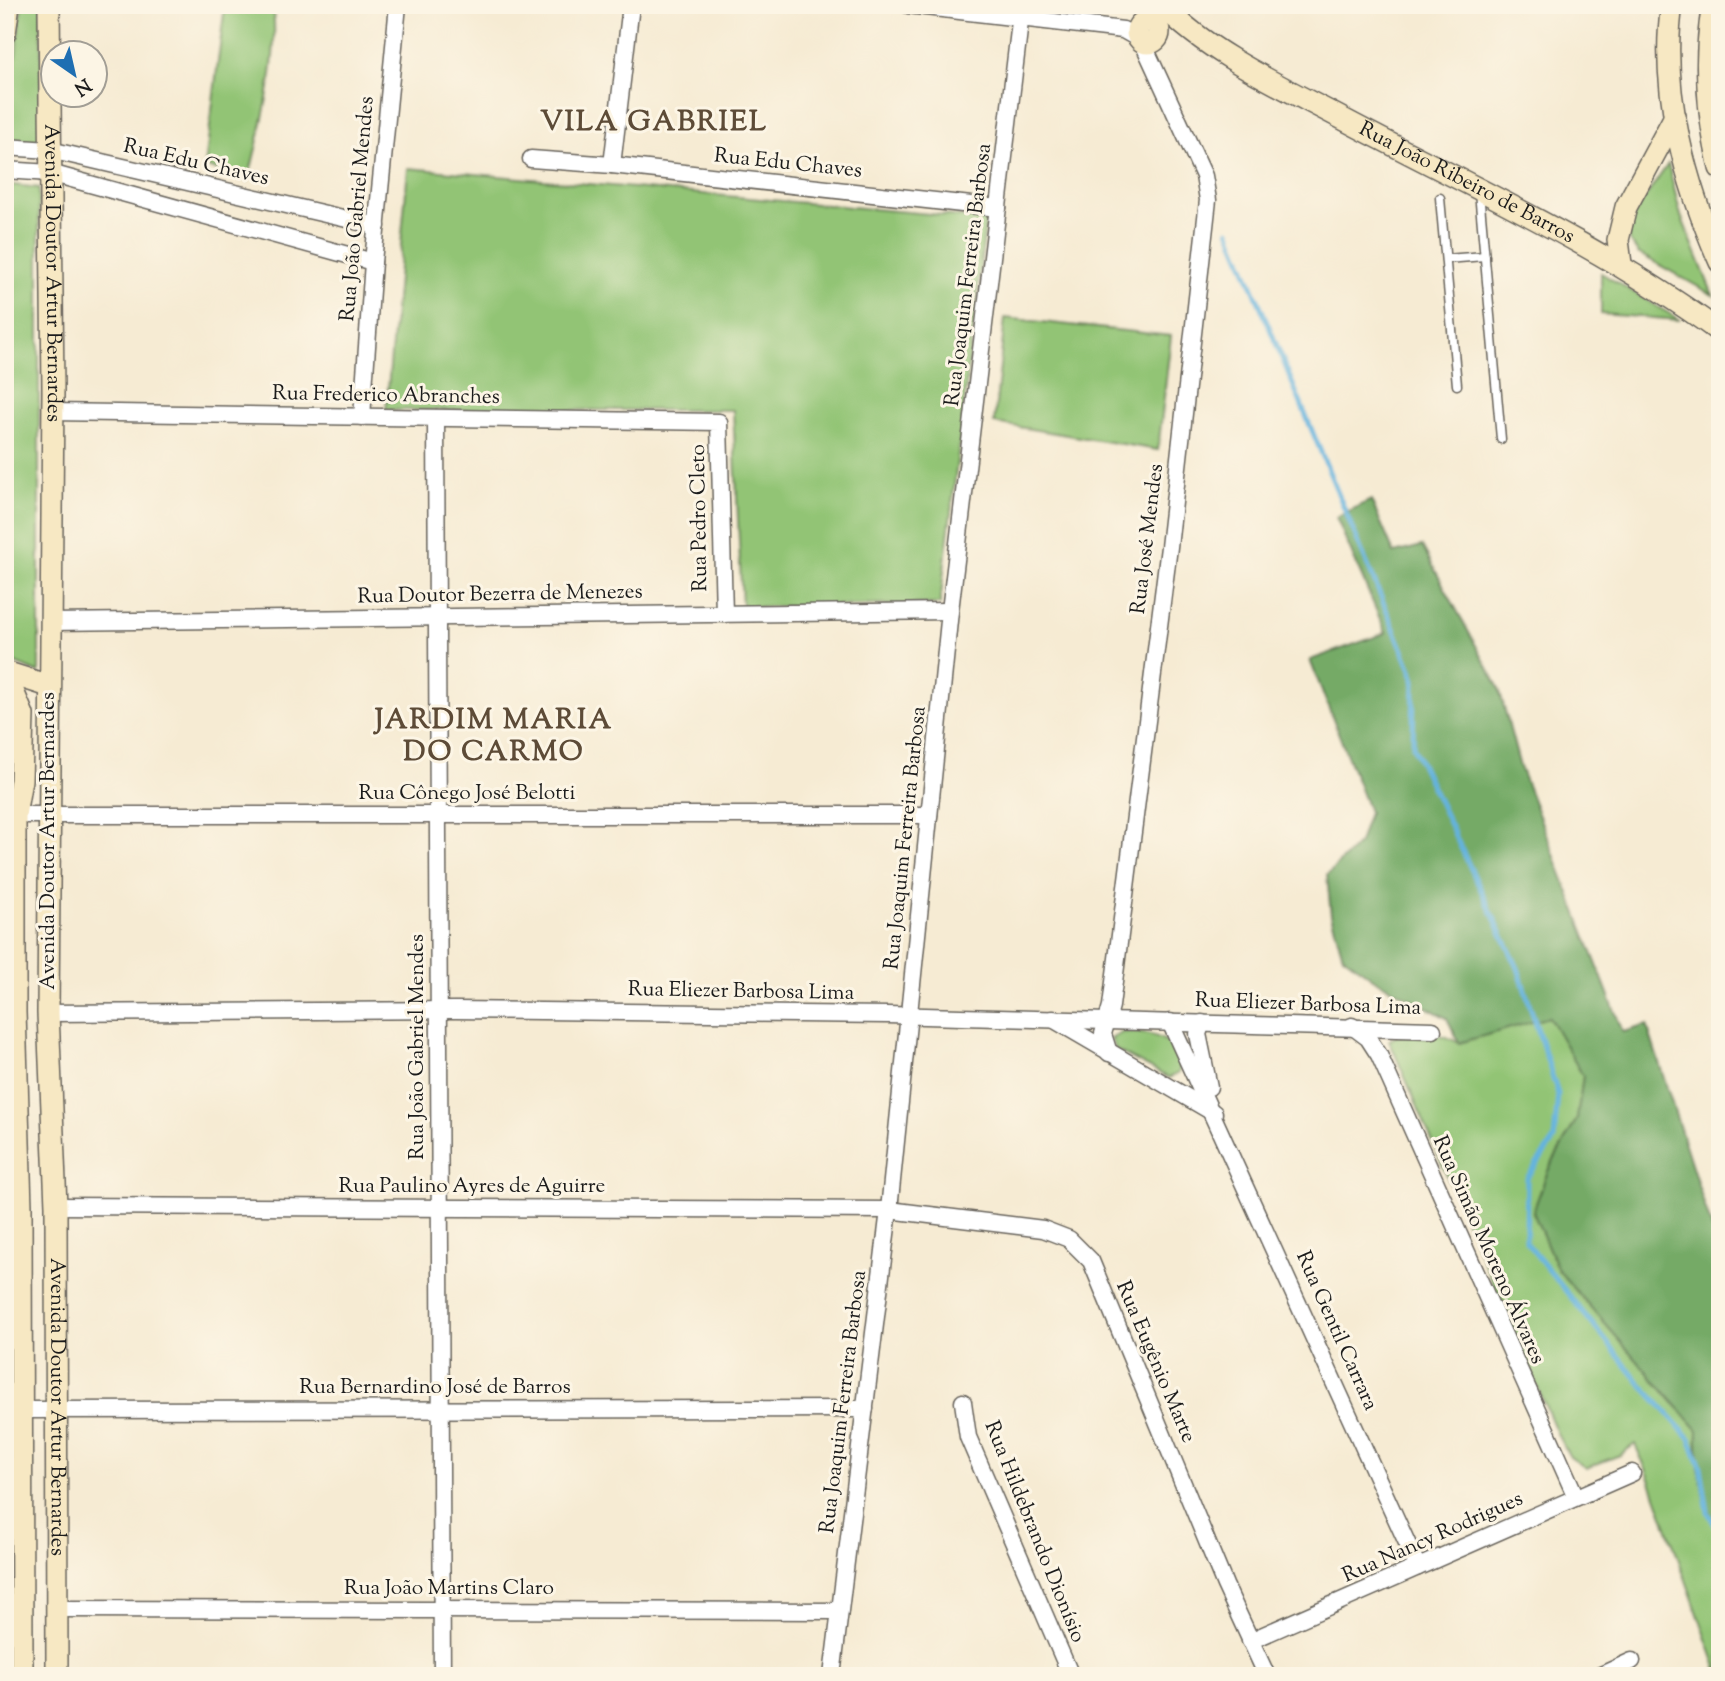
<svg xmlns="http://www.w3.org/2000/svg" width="1725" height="1681" font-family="'Sorts Mill Goudy',serif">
  <rect width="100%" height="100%" fill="#fcf5e5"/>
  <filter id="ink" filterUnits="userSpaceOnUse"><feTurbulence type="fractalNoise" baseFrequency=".0143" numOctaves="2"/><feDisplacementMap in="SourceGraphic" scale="14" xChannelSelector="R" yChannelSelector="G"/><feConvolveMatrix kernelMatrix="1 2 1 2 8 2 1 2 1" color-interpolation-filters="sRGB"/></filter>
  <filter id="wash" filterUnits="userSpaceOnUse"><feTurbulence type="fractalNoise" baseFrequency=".00686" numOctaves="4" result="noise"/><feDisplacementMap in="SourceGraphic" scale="28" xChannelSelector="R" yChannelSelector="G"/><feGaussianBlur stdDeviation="1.57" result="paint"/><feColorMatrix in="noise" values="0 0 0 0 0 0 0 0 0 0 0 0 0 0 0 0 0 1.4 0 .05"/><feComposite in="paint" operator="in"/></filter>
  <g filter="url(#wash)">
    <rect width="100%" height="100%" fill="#f6ebd3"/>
    <g fill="#92c475" stroke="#577048" stroke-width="2">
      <polygon points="22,5 41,5 42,145 5,140"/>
      <path d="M225 5H273C279 64 262 123 248 181L205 166Z"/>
      <polygon points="1668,164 1681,216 1713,295 1638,253 1628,238 1632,217"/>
      <polygon points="408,168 986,219 940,604 742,607 733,410 386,410"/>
      <polygon points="5,184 39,188 39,673 5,659"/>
      <polygon points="1601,273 1680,320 1601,314"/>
      <polygon points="1005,318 1171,336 1158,450 994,423"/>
      <path d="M1549 1016 1583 1076 1577 1119 1548 1171 1533 1212 1558 1270 1698 1430 1697 1457 1707 1512 1720 1536V1676L1650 1479 1635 1444 1620 1455 1586 1468 1570 1457 1559 1438 1389 1040C1410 1028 1439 1031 1459 1043Z"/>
      <path d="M1123 1032C1148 1032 1186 1038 1179 1073L1169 1078 1116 1050 1111 1039Z"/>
    </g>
    <path fill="#75aa66" stroke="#486341" stroke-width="2" d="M1371 500 1394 553 1422 546 1499 688 1520 767 1623 1032 1647 1025 1720 1254V1536C1703 1503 1697 1466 1698 1430L1558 1270 1533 1212 1548 1171 1577 1119 1583 1076 1549 1017 1459 1043 1447 1018 1377 981 1343 956 1331 915 1327 875 1359 843 1369 812 1310 660 1386 633 1336 517Z"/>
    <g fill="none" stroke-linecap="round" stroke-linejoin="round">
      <polyline stroke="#64b3de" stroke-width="5" points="1229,230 1414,677 1413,747 1518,968 1558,1094 1554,1140 1527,1178 1526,1242 1640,1383 1690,1438 1701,1467 1708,1512 1720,1536"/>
    </g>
  </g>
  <g filter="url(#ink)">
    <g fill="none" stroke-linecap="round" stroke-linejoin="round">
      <defs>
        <g id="lane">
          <polyline points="1479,192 1501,439"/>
          <polyline points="1440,198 1457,385"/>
          <polyline points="1446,259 1485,256"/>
        </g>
        <g id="street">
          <polyline points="908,5 1123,30 1139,39"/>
          <polyline points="5,147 50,150 377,226"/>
          <polyline points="531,159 612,165 998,208"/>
          <polyline points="612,165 631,5"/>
          <polyline points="5,170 50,173 373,262"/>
          <polyline points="52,412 719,422 724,614"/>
          <polyline points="362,417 373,262 398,5"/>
          <polyline points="436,418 442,1676"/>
          <polyline points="50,622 950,611"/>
          <polyline points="5,815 929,815"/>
          <polyline points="48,1013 456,1010 888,1015 1433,1030"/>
          <polyline points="1053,1019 1214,1113"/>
          <polyline points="1170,1022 1418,1567"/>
          <polyline points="1202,1023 1198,1034 1209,1087"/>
          <polyline points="1352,1026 1368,1038 1379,1055 1576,1497"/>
          <polyline points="1109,1053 1103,1034 1111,1006 1169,547 1208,200 1204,176 1142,41"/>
          <polyline points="56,1206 889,1210 1043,1229 1069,1239 1091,1261 1225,1585 1267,1676"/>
          <polyline points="963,1402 968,1437 1071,1676"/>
          <polyline points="5,1410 865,1409"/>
          <polyline points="58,1609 839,1611"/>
          <polyline points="1250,1641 1632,1473"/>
          <polyline points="832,1676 889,1210 950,611 1022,5"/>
          <polyline points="1599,1676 1632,1661"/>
        </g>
        <g id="secondary">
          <path id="s1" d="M49 5 53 391 48 1013 56 1206 57 1676"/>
          <path id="s2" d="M1162 5C1211 55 1281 86 1341 118 1469 186 1603 246 1720 332"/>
          <path d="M1672 5C1659 89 1686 186 1720 262"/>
          <path d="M1713 5C1703 60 1707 114 1720 168"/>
          <circle cx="1148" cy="32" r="11"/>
          <polyline points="5,33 9,5"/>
          <polyline points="1621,264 1618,240 1626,207 1675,116"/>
          <polyline points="5,672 23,715 21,780 15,815 15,1012 21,1207 22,1676"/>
          <polyline points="5,672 49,686"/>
        </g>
      </defs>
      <use href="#lane" stroke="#68645c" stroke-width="11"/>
      <use href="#street" stroke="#68645c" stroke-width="19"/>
      <use href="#secondary" stroke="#68645c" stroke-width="24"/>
      <use href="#lane" stroke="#fff" stroke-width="8"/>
      <use href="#street" stroke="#fff" stroke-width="16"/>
      <use href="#secondary" stroke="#f7e8c3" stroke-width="21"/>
    </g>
  </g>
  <g text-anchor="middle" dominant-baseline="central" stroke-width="6" stroke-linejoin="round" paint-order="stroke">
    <g font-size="21" fill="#1c1c1c" stroke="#fcf5e5">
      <text transform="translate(196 163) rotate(13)">Rua Edu Chaves</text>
      <text transform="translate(788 164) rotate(6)">Rua Edu Chaves</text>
      <text stroke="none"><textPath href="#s2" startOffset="354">Rua João Ribeiro de Barros</textPath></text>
      <text transform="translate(358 209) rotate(-85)">Rua João Gabriel Mendes</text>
      <text stroke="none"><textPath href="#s1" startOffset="268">Avenida Doutor Artur Bernardes</textPath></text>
      <text transform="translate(969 275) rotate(-83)">Rua Joaquim Ferreira Barbosa</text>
      <text transform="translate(386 396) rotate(1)">Rua Frederico Abranches</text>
      <text transform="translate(700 518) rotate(-91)">Rua Pedro Cleto</text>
      <text transform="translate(1148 539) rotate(-83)">Rua José Mendes</text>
      <text transform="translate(500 595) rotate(-1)">Rua Doutor Bezerra de Menezes</text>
      <text x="467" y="794">Rua Cônego José Belotti</text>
      <text transform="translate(906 838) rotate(-84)">Rua Joaquim Ferreira Barbosa</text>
      <text transform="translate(49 841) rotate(-90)">Avenida Doutor Artur Bernardes</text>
      <text transform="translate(741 992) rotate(1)">Rua Eliezer Barbosa Lima</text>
      <text transform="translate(1308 1005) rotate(2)">Rua Eliezer Barbosa Lima</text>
      <text transform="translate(418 1047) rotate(-90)">Rua João Gabriel Mendes</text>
      <text x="472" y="1187">Rua Paulino Ayres de Aguirre</text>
      <text transform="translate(1488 1250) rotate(66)">Rua Simão Moreno Álvares</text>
      <text transform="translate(1336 1331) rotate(66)">Rua Gentil Carrara</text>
      <text transform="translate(1155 1362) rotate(67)">Rua Eugênio Marte</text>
      <text x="435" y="1388">Rua Bernardino José de Barros</text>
      <text transform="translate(844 1402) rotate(-83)">Rua Joaquim Ferreira Barbosa</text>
      <text stroke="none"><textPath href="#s1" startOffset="1402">Avenida Doutor Artur Bernardes</textPath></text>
      <text transform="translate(1034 1532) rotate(68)">Rua Hildebrando Dionísio</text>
      <text transform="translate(1433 1538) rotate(-24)">Rua Nancy Rodrigues</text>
      <text x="449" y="1589">Rua João Martins Claro</text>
    </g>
    <g font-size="28" font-weight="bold" letter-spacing="2" fill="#5d4b37" stroke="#fcf5e5">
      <text x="654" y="123">VILA GABRIEL</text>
      <text x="494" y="721">JARDIM MARIA<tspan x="494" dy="32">DO CARMO</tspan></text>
    </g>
  </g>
  <rect width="1725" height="1681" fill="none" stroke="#fcf5e5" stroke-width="28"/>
  <g transform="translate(74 74) rotate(146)"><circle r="33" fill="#fcf5e5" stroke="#a29e95" stroke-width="2"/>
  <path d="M0-5L12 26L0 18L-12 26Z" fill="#1f6fb2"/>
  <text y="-10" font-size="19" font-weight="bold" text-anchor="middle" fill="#1c1c1c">N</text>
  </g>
</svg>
